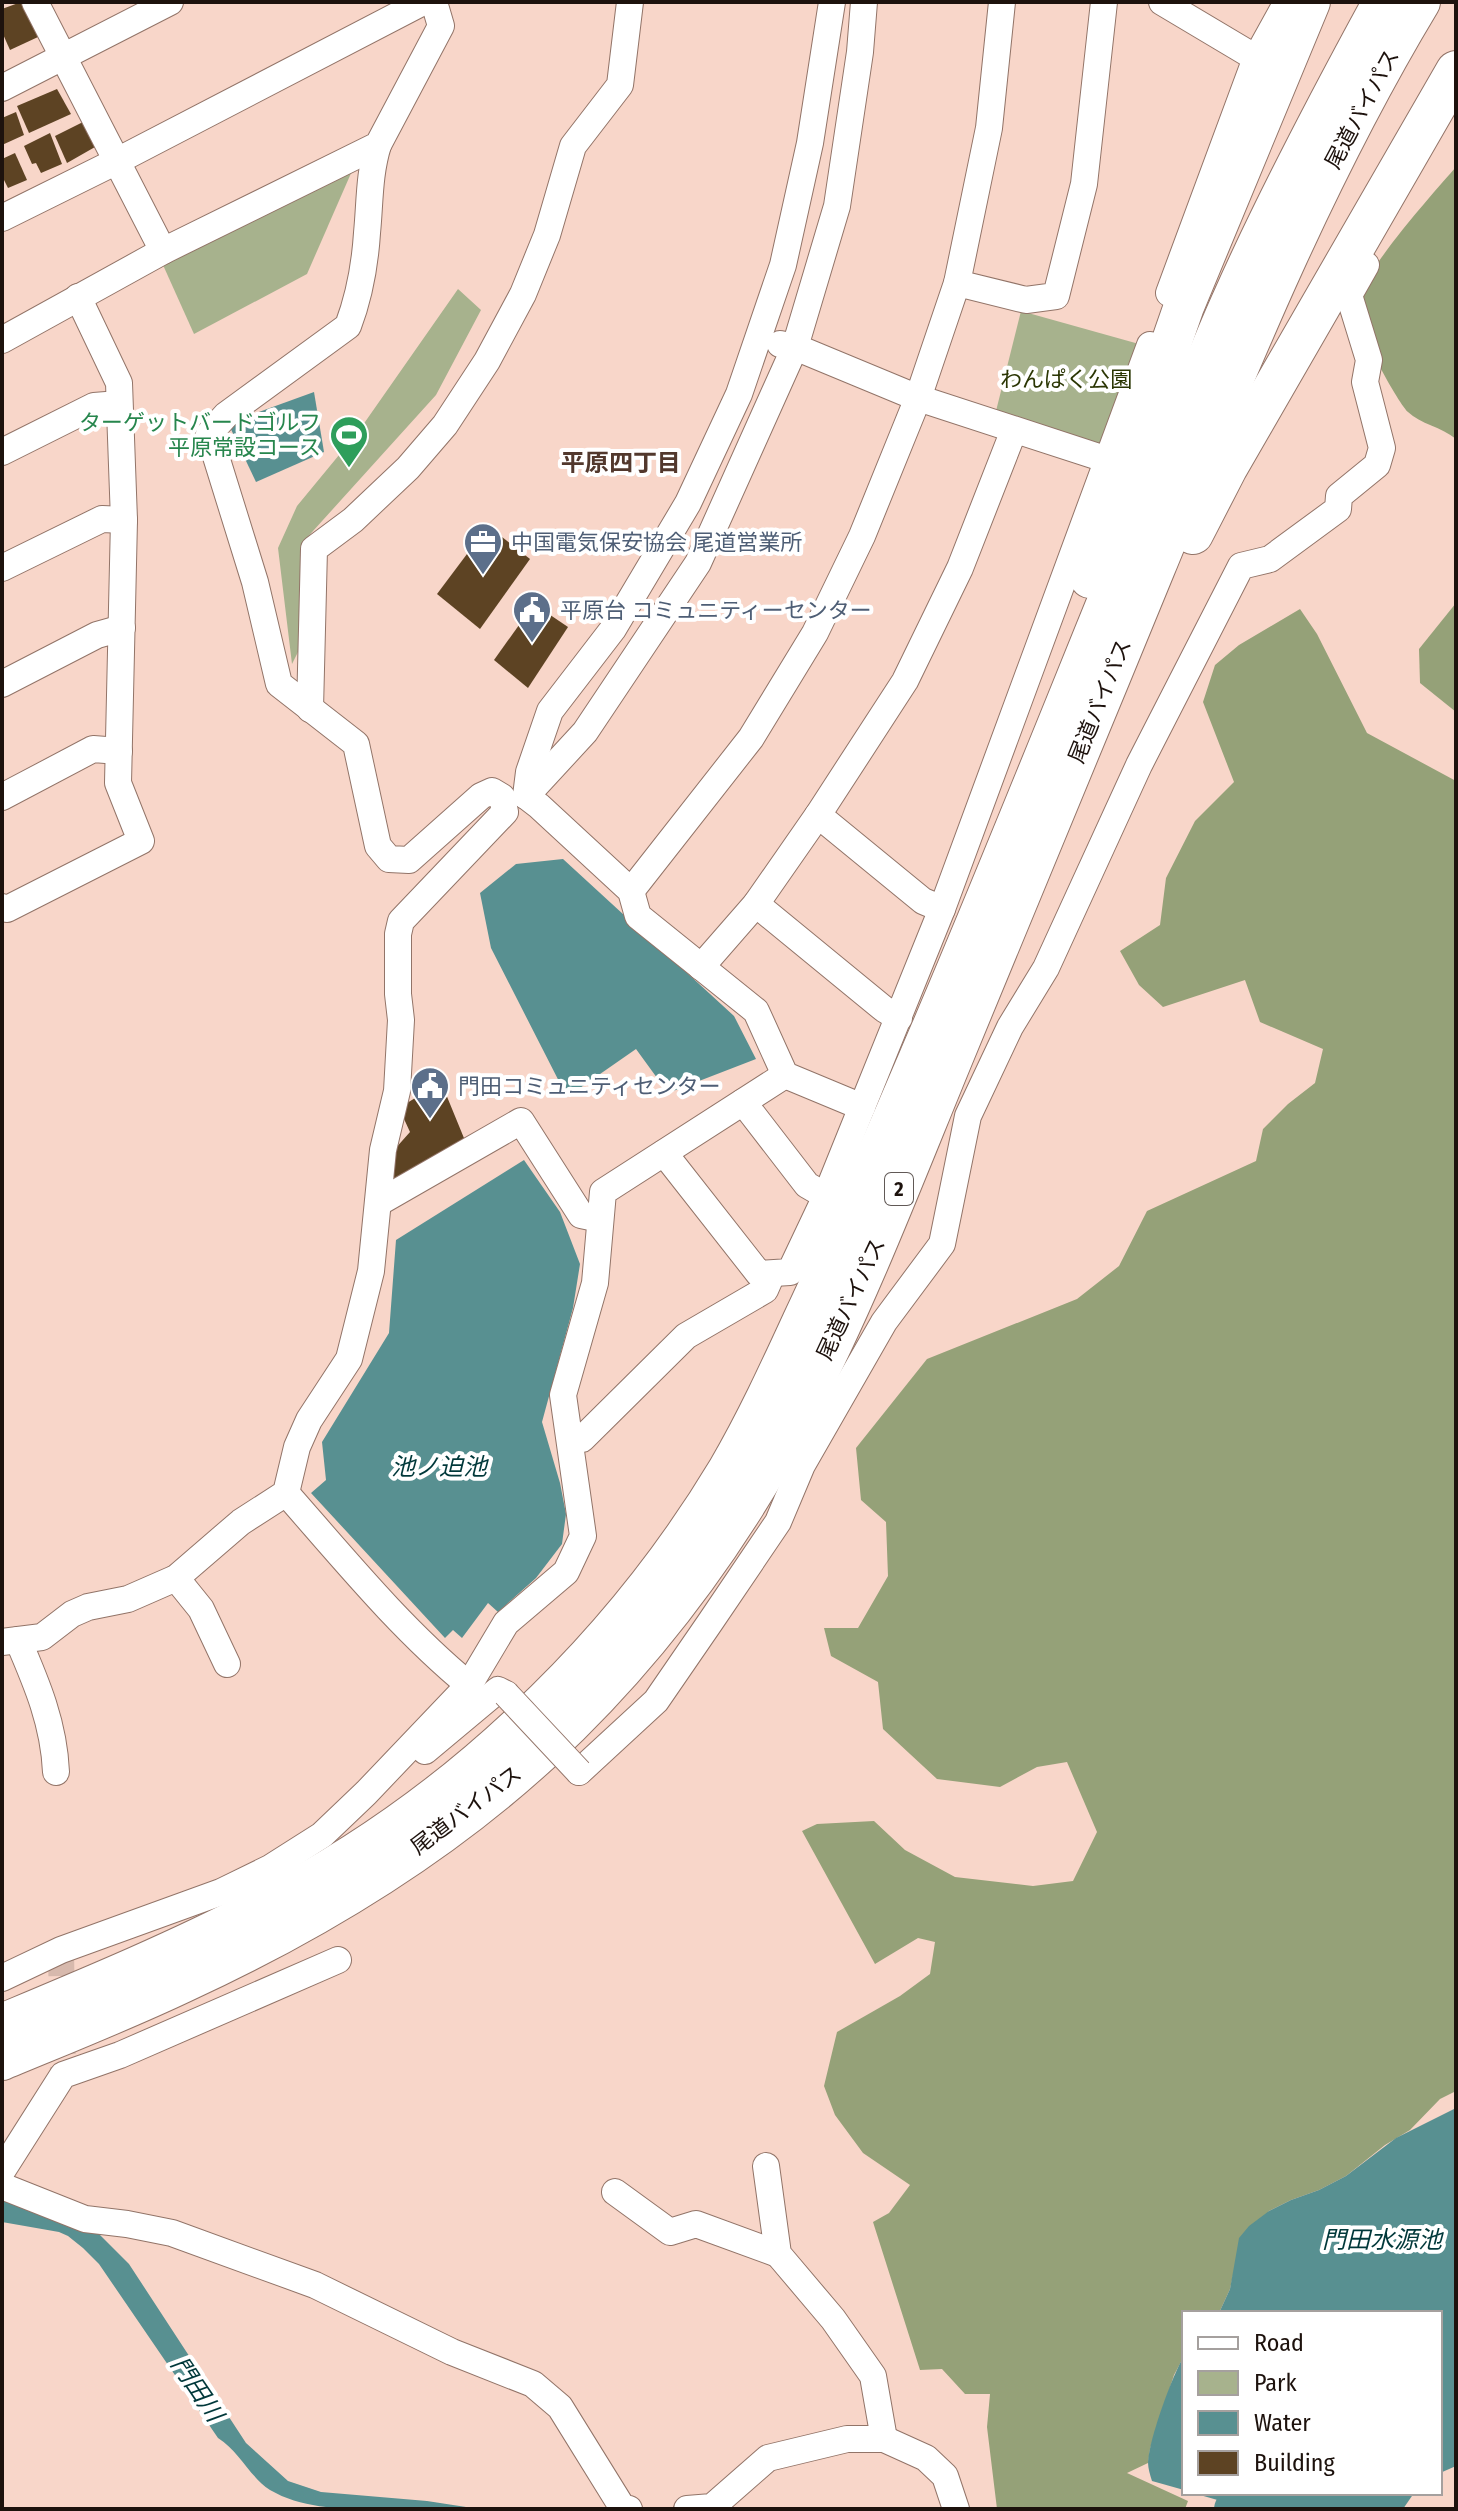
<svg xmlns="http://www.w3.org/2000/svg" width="1458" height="2511" font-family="'Fira Sans Condensed','Noto Sans JP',sans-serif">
  <rect width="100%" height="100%" fill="#f8d6c9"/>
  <g fill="#a7b28d">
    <polygon points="352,171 307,274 194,334 163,265"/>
    <polygon points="458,289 481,310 436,395 304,541 301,646 292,664 278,548 297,506 358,432"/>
    <polygon points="1021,311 1139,344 1104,450 996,411"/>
  </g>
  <g fill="#95a178">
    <path d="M1456 167V439C1442 427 1420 424 1408 412 1395 398 1355 324 1356 307 1356 279 1435 191 1456 167Z"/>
    <polygon points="1456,603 1456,712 1420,683 1419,649"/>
    <polygon points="1300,609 1317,634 1367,733 1456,781 1456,2091 1440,2099 1410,2130 1385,2145 1346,2176 1319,2190 1291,2200 1269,2211 1234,2271 1230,2289 1219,2313 1184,2313 1184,2356 1174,2375 1150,2449 1148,2463 1127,2473 1188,2501 1185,2509 997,2509 987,2427 990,2394 965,2394 942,2369 920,2370 873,2222 889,2213 910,2185 863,2153 835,2115 824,2086 837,2032 900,1996 930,1974 935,1942 918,1938 875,1964 802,1831 817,1824 874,1821 905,1850 955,1877 1033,1886 1073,1881 1097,1832 1067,1762 1037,1767 1000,1787 937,1779 883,1729 878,1682 831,1656 824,1628 858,1628 888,1576 886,1522 861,1500 856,1448 927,1359 1077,1299 1119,1266 1147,1211 1256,1161 1263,1129 1288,1104 1315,1083 1323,1049 1260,1022 1245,980 1163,1007 1139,985 1120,951 1160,925 1166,878 1195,821 1234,782 1203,702 1215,665 1239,645"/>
  </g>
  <g fill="#589091">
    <polygon points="314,392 324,452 256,482 228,423"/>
    <polygon points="563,859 734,1016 756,1059 668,1093 636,1049 567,1097 491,948 480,893 516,864"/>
    <polygon points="524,1160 560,1212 580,1264 573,1308 542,1422 560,1483 566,1514 562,1544 536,1578 498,1612 488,1603 462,1638 453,1630 445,1638 311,1493 326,1480 322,1442 389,1333 396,1240"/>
    <polygon points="1456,2108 1456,2466 1440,2473 1440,2313 1219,2313 1230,2289 1239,2238 1249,2226 1269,2211 1291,2200 1319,2190 1346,2176 1396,2138"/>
    <path d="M2 2194 95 2230 129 2264 246 2443 288 2481 321 2492 427 2501 479 2509C450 2509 421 2509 392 2509 352 2509 306 2511 270 2490 249 2476 239 2451 218 2438L99 2264 83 2248 68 2236 59 2232 2 2222Z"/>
    <path d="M1184 2356V2490L1152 2481C1150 2475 1148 2468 1148 2462 1149 2439 1172 2376 1184 2356Z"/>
    <polygon points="1193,2493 1414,2493 1403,2509 1249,2509"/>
  </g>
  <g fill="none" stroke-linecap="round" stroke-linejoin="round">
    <polyline stroke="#589091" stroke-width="36" points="1232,2509 1234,2505"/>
  </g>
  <g fill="#5d4323">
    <polygon points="21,2 38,37 10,50 2,32 2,9"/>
    <polygon points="57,89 71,114 29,133 17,106"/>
    <polygon points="16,112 24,135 2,145 2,118"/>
    <polygon points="83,122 95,147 67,163 55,136"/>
    <polygon points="50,133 62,164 41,173 36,163 32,164 24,146"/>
    <polygon points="15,153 27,180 8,188 2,176 2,159"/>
    <polygon points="488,526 530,559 480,629 437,594"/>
    <polygon points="534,604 568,627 528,688 494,660"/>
    <polygon points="441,1082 466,1143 393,1182 386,1159 410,1132 399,1108"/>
  </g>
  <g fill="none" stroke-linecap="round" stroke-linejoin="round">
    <polyline stroke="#d7b9ad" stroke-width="26" stroke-dasharray="26 13" stroke-linecap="butt" points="61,1950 63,2075"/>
    <defs>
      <g id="minor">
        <polyline points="35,2 163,251"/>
        <polyline points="1162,2 1256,58"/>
        <polyline points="2,88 170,2"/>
        <polyline points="2,218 117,161 423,2"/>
        <polyline points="957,283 1026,300 1056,296 1084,184 1104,2"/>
        <polyline points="1169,293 1256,58 1287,2"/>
        <polyline points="2,340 163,251 378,145 441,26 434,2"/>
        <polyline points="780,344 795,347 918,398 1108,460"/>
        <polyline points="2,452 94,406 119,404"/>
        <polyline points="2,568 102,519 124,520"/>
        <polyline points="2,684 97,635 122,628"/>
        <polyline points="310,709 314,549 353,520 408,468 445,425 487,361 523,294 547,235 573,146 620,85 630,2"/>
        <polyline points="526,796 585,732 698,563 795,347 837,206 860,52 864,2"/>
        <polyline points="526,796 529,772 550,711 613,629 688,503 739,394 783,265 810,143 832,2"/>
        <polyline points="526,796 539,806 631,891 638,916 756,1011 785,1075 862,1107"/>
        <polyline points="2,797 93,749 119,751"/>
        <polyline points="818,815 923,901 942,909"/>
        <polyline points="631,891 751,738 815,633 862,536 918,398 957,283 989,128 1002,2"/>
        <polyline points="756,904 884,1009 899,1018"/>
        <polyline points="2,907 7,909 141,841 118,783 124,520 119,383 78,297"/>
        <polyline points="701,967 756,904 818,815 905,681 960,568 1014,430"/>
        <polyline points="743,1102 807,1185 826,1196"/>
        <polyline points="664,1153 759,1274 790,1272 826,1196 942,909 1150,345"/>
        <polyline points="378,1203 521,1121 581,1215 600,1219"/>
        <polyline points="570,1441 582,1439 686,1336 765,1290 772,1274"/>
        <path d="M286 1493C344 1559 401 1629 469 1685"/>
        <polyline points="176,1578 201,1609 227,1664"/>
        <path d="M18 1640C37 1684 54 1724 56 1772"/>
        <path d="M2 1642 42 1637 72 1614 88 1607 128 1599 176 1578 241 1522 286 1493 297 1447 309 1420 349 1359 371 1271 383 1150 397 1091 401 1020 398 994V934L401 921 505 812 502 797 492 791 481 796 409 860 389 859 378 846 356 744 279 684 255 582 209 434 226 415 348 326C359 297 365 264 367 233 370 202 369 174 378 145"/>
        <polyline points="425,1751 498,1690 506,1694"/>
        <polyline points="579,1772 656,1701 711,1621 778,1522 802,1465 884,1322 942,1244 968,1116 1010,1027 1046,968 1139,765 1241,566 1270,559 1338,509 1339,496 1377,465 1382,448 1365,382 1369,360 1349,295 1366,265"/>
        <polyline points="2,1978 61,1950 221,1892 270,1868 322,1835 366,1793 469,1685 506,1623 566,1572 583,1536 563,1395 595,1283 603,1192 785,1075"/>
        <polyline points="766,2166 778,2254 833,2319 873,2376 884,2439"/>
        <polyline points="2,2171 63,2075 120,2055 338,1960"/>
        <polyline points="2,2186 85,2219 127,2224 172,2233 315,2285 452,2352 533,2384 560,2407 622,2507 629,2509"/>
        <polyline points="615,2192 670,2232 696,2224 778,2254"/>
        <polyline points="687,2509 712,2507 768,2458 847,2439 884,2439 926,2458 945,2476 956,2509"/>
      </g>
      <g id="highway">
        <polyline points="1193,534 1227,468 1456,71"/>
        <polyline points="1090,578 1184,306 1310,2"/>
        <path d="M2 2024C88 1988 175 1952 258 1909 352 1861 442 1798 519 1726 600 1651 671 1565 728 1470 756 1422 779 1372 802 1322 848 1225 889 1128 931 1030 1015 834 1092 636 1174 439 1194 392 1212 344 1233 298 1278 197 1330 99 1383 2"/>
        <path d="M2 2060C62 2035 123 2011 182 1983 310 1924 438 1847 542 1751 648 1653 733 1537 800 1409 860 1293 906 1171 956 1050 1022 890 1089 729 1155 568 1234 376 1312 181 1420 2"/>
      </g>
    </defs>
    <use href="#minor" stroke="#927468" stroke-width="28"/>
    <use href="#highway" stroke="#927468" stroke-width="42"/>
    <use href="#minor" stroke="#fff" stroke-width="26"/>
    <use href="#highway" stroke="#fff" stroke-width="40"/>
    <defs>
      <polyline id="minor-bridge" points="506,1694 579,1772"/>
    </defs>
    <use href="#minor-bridge" stroke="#927468" stroke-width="28" stroke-linecap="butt"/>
    <use href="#minor-bridge" stroke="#fff" stroke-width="26"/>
  </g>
  <defs>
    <symbol id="stadium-pin" viewBox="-11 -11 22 30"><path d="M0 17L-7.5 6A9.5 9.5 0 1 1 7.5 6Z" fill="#2e9e5b" stroke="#fff"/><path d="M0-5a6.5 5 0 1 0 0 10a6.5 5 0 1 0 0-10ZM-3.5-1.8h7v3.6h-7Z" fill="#fff"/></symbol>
    <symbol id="office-pin" viewBox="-11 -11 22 30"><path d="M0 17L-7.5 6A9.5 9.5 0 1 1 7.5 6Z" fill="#5c6f8a" stroke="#fff"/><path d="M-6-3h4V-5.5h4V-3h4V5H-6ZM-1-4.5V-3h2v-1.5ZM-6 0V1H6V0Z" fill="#fff"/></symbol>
    <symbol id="civic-pin" viewBox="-11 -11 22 30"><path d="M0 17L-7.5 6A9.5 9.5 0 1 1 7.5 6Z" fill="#5c6f8a" stroke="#fff"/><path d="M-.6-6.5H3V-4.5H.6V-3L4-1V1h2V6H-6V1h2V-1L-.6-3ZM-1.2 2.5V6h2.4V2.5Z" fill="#fff"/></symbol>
  </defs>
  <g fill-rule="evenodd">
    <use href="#stadium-pin" x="327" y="413" width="44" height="60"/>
    <use href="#office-pin" x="461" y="520" width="44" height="60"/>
    <use href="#civic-pin" x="510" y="588" width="44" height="60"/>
    <use href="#civic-pin" x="408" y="1064" width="44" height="60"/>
  </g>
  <g text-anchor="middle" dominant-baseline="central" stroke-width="8" stroke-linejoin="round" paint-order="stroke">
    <rect fill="#fff" stroke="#615956" stroke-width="2" x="885" y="1173" width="28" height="32" rx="6"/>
    <g font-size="20" font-weight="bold" fill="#1d120d">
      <text x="899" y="1189">2</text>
    </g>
    <g font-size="22" fill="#1d120d" stroke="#fff">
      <text transform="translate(1362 109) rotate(-62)">尾道バイパス</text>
      <text transform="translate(1100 701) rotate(-68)">尾道バイパス</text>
      <text transform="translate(851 1299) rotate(-65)">尾道バイパス</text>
      <text transform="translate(466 1810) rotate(-37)">尾道バイパス</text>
    </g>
    <g font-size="22" fill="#2b3604" stroke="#fff">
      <text x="1066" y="379">わんぱく公園</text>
    </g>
    <g font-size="22" fill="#27864d" stroke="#fff" text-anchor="end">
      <text x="321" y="422">ターゲットバードゴルフ<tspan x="321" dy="25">平原常設コース</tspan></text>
    </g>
    <g font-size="22" fill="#4e5e75" stroke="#fff" text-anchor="start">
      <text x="511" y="542">中国電気保安協会 尾道営業所</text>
      <text x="560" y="610">平原台 コミュニティーセンター</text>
      <text x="458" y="1086">門田コミュニティセンター</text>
    </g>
    <g font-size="24" font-weight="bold" fill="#52382d" stroke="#fff">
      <text x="621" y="463">平原四丁目</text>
    </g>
    <g font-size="24" font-style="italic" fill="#00383a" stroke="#fff">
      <text x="439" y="1467">池ノ迫池</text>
      <text x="1382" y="2240">門田水源池</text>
      <text transform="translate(197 2389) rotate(56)">門田川</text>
    </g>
  </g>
  <rect width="1458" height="2511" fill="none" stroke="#1d120d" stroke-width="8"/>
  <rect x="1182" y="2311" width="260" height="184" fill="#ffffff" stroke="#a5a09e" stroke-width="2"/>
  <rect x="1198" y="2337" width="40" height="12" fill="#ffffff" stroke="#a5a09e" stroke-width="2"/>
  <text x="1254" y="2351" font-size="24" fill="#1d120d">Road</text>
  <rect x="1198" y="2371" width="40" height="24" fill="#a7b28d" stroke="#a5a09e" stroke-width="2"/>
  <text x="1254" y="2391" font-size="24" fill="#1d120d">Park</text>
  <rect x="1198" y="2411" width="40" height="24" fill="#589091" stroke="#a5a09e" stroke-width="2"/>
  <text x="1254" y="2431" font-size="24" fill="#1d120d">Water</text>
  <rect x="1198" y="2451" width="40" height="24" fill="#5d4323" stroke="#a5a09e" stroke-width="2"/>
  <text x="1254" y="2471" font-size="24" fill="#1d120d">Building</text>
</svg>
